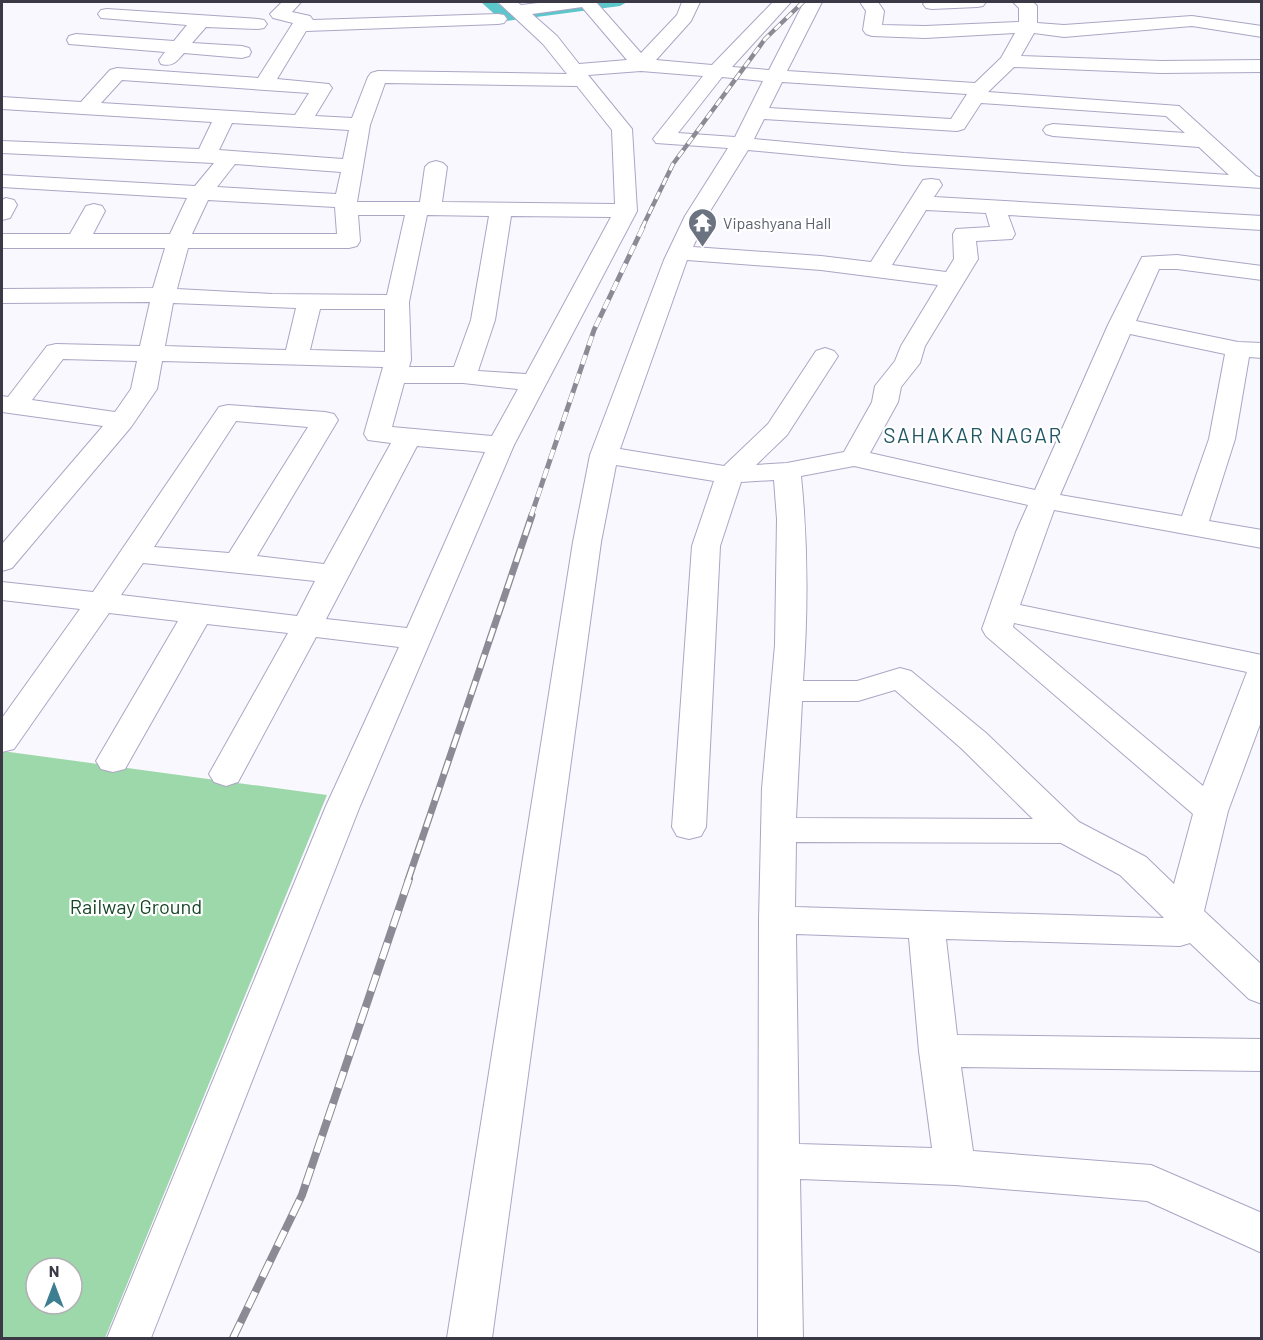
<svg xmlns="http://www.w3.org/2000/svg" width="1263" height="1340" font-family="Barlow,sans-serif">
  <rect width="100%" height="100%" fill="#f9f8ff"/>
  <path fill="#9dd8aa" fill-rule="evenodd" d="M2 751 327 795 105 1338H2ZM36 1268H72V1304H36Z"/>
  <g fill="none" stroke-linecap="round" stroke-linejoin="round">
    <polygon fill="#5cc7cb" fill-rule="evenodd" points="481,2 496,2 509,12 593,2 627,2 620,6 506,21 501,20"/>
    <defs>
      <g id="minor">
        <path d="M282 2H301L292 12 310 16 313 20 498 14 504 15 507 19 504 23 498 24 306 31 277 79 329 84 332 88 315 116 352 118 368 77 371 73 378 71 567 74 543 44 498 2H517L521 5 547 2H596L641 53 677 15 682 2H700L691 21 656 60 712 65 773 2H791L732 67 769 70 804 2H822L787 71 975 83 1001 58 1015 33 925 38 872 36 866 34 863 30 866 11 860 2H878L884 11 882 25 925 26 1019 22V8L1013 2H1033L1037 6V23L1064 25 1192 16 1262 26V37L1192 26 1064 37 1034 33 1021 56 1161 61 1262 60V72L1161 73 1014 67 988 92 1179 106 1256 176 1262 178V188L904 165 748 150 707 216 693 247 821 256 871 262 923 180 931 179 939 180 942 185 934 197 1262 216V230L1008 215 1015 234 1012 239 976 241 978 259 925 346 920 363 901 387 898 402 870 453 1035 490 1108 325 1142 257 1177 255 1262 266V280L1177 269H1159L1136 321 1238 342 1262 343V358L1249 357 1235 439 1209 521 1262 530V548L1054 510 1020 605 1262 655V719L1228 811 1204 911 1262 965V1004L1249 999 1190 943 1180 946 946 939 957 1035 1262 1039V1071L961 1067 973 1151 1151 1165 1262 1213V1253L1147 1201 955 1185 800 1179 803 1338H758L759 920 762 788 775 645 777 519 774 480 741 482 720 546 706 827 701 836 689 839 677 836 672 827 692 546 714 481 616 465 601 542 492 1338H447L573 542 590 455 664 260 685 216 728 148 656 143 653 139 656 135 703 76 641 71 588 75 632 129 637 211 514 445 360 806 151 1338H107L326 806 399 647 316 637 238 782 226 786 214 782 209 774 288 633 207 624 125 769 113 772 101 769 96 761 178 621 109 613 14 749 2 752V718L80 609 2 600V582L93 592 219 407 228 405 325 412 334 414 338 420 257 556 324 564 391 443 368 440 364 434 383 367 162 361 157 389 131 427 12 568 2 571V544L103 426 2 412V396L8 397 47 346 56 344 140 346 150 302 2 303V289L153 288 165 248H2V234H70L86 206 94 204 102 206 105 211 93 234H170L187 198 2 187V175L195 186 214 163 2 153V141L199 149 212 122 2 109V97L81 102 110 70 117 68 258 78 293 23 273 18 270 14ZM582 7 627 60 579 64 557 36 532 14ZM722 77 763 81 735 137 678 133ZM122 80 309 93 295 115 101 103ZM782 82 967 94 951 119 769 108ZM385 83 577 86 612 130 615 204 442 202 447 167 443 163 436 161 429 163 425 167 420 202H357L370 125ZM981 103 1166 116 1185 133 1053 124 1046 126 1043 130 1046 134 1053 136 1199 147 1229 175 904 153 754 139 764 119 957 131 964 129ZM232 123 349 130 343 159 219 150ZM235 164 341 172 336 194 217 187ZM208 200 335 207 337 234H192ZM926 210 986 213 990 227 956 229 953 234 954 259 946 272 892 265ZM358 215H405L387 295 272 294 177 289 188 248H349L357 246 360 241ZM427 215 489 216 471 320 454 367H409L411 360 409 302ZM511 216 611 217 526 374 478 371 495 320ZM687 260 821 270 938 285 901 346 895 361 875 386 872 402 844 452 787 463 756 465 787 435 838 356 834 351 825 348 816 351 768 424 724 466 620 449ZM173 303 296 308 286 350 165 346ZM320 309H385V352L310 350ZM1130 334 1225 354 1209 439 1182 516 1060 495ZM63 359 137 361 131 389 115 412 32 400ZM404 383H463L518 389 492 436 392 427ZM236 421 308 427 229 553 154 547ZM417 446 485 452 407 628 326 619ZM854 466 1028 505 1016 532 982 629 986 636 1193 814 1174 884 1146 857 1079 822 986 733 911 671 900 668 857 681H803C808 613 808 544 801 476ZM143 563 315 581 297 616 121 595ZM1014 623 1247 672 1203 786 1013 627ZM895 690 962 749 1033 819 796 818 802 701H858ZM796 842 1061 843 1120 875 1164 918 795 907ZM796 934 909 938 919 1051 932 1148 799 1144Z"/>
        <polygon points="925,2 986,2 983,6 977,7 932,9 926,8 923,4"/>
        <path d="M107 9 258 19 264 20 267 24 264 28 258 29 206 27 192 43 242 46 249 48 251 52 249 56 242 58 184 53C176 62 173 67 161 64L159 60 165 52 69 44 67 40 69 36 76 34 174 41 187 25 101 18 98 14 101 10Z"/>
        <polygon points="6,198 14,200 17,205 10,218 2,220 2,200"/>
      </g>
    </defs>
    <use href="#minor" stroke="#aca5c4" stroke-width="2"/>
    <use href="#minor" fill="#fff" fill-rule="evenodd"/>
    <defs>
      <polyline id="rail-far3" points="642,228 673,164 765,39 803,2"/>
      <polyline id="rail-far2" points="531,516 594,330 643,227"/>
      <polyline id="rail-far1" points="408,880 532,515"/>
      <polyline id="rail" points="233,1338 302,1195 409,879"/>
    </defs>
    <use href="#rail-far3" stroke="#8c8a94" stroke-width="4.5"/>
    <use href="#rail-far2" stroke="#8c8a94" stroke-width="5"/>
    <use href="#rail-far1" stroke="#8c8a94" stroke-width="7"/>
    <use href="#rail" stroke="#8c8a94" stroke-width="8"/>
    <use href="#rail-far3" stroke="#fff" stroke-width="3" stroke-dasharray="8" stroke-linecap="butt"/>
    <use href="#rail-far2" stroke="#fff" stroke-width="4" stroke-dasharray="10" stroke-linecap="butt"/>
    <use href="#rail-far1" stroke="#fff" stroke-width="4.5" stroke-dasharray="14" stroke-linecap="butt"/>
    <use href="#rail" stroke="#fff" stroke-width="6" stroke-dasharray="17" stroke-linecap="butt"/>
  </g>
  <defs>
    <symbol id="temple-pin" viewBox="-11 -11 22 30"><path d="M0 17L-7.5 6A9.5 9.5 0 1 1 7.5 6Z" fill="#6b7280" stroke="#fff"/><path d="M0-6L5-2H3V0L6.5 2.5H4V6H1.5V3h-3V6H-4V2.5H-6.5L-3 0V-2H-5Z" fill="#fff"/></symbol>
  </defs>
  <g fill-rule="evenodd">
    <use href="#temple-pin" x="686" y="206" width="33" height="45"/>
  </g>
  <g text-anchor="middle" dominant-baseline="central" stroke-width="4.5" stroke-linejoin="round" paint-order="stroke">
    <g font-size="16" fill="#5b616d" stroke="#fff" text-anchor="start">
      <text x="723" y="222">Vipashyana Hall</text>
    </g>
    <g font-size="20" fill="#174726" stroke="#fff">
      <text x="136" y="906">Railway Ground</text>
    </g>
    <g font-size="21" letter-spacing="1.5" fill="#225865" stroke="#fff">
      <text x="973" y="434">SAHAKAR NAGAR</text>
    </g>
  </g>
  <rect width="1263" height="1340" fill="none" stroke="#3c3946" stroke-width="6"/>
  <g transform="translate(54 1286)"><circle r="28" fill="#ffffff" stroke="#b1b0b5" stroke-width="1.5"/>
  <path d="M0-4.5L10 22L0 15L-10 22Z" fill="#3d7f91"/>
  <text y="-9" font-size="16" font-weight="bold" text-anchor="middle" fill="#3c3946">N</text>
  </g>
</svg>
